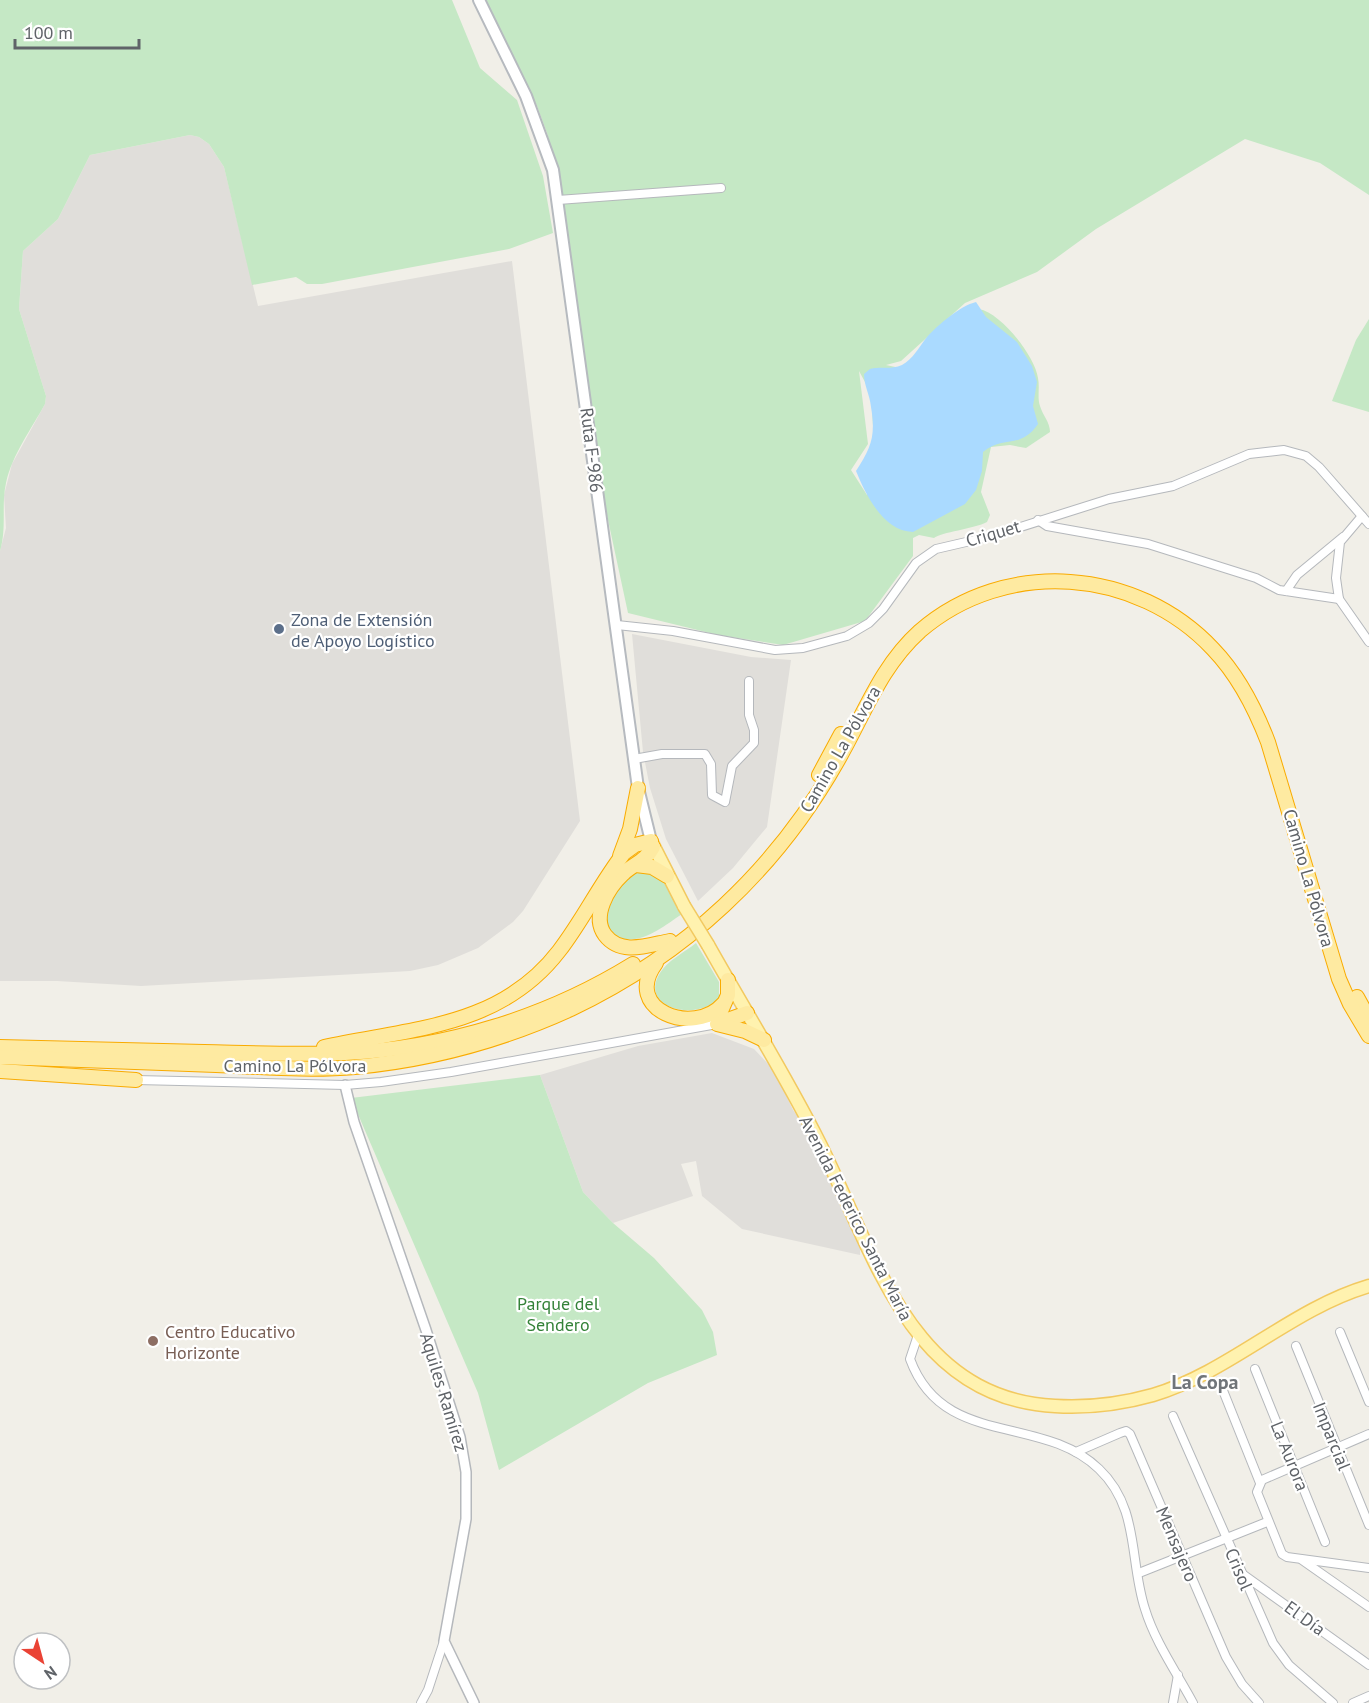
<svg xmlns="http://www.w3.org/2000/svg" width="1369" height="1703" font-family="'PT Sans',sans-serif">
  <rect width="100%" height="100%" fill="#f1efe8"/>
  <g fill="#e0deda">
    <polygon points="190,135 199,137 209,144 224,167 258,306 512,261 580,821 523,911 513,922 478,948 438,965 410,971 141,986 57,981 0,981 0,551 6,528 4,495 12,464 45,404 46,396 19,309 23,251 58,219 90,155"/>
    <polygon points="632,634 751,657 791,660 767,827 733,868 698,901 666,839 650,788 643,752"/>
    <polygon points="712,1033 754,1049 774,1070 793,1110 808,1131 860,1244 860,1255 742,1229 702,1196 696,1161 681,1164 693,1196 613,1223 583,1192 540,1075 638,1046"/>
  </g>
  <g fill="#c5e8c5" fill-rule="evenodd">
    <path d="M0 0H452L480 68 517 100 543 176 553 233 509 249 322 284H307L296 277 252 285 224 167 209 144 199 137 190 135 90 155 58 219 23 251 19 309 46 396 45 404C32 428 12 455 6 483 1 506 7 527 0 551Z"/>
    <path d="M486 0H1369V195L1320 163 1245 139 1096 229 1037 272 965 303 901 361 886 365 900 368 979 309C1001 313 1035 356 1038 378 1040 388 1037 397 1040 406 1043 416 1050 422 1050 432L1026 448 1010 445 991 447 981 492 990 515 987 522C974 529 941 532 934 538L919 535 913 538V556L865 621 783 645 718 635 628 613 602 492 562 190 547 133 537 106ZM859 371 871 393 875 458 867 495 851 470 868 444Z"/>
    <polygon points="1369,319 1369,412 1332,401 1356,340"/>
    <path d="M645 871 660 876 682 914C660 929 631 953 608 930 607 924 605 916 606 910 612 893 626 872 645 871Z"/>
    <path d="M696 943 719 982V997C702 1022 637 1010 660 973 667 961 685 952 696 943Z"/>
    <polygon points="540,1075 583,1192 613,1223 654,1258 702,1310 713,1332 717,1355 648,1383 499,1470 478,1393 351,1098"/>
  </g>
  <path fill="#aadaff" d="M976 302 986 317 1017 342 1032 366 1037 382 1033 406 1038 424C1020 450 1004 435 983 452L982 471 976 490 965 504 913 532C883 531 866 495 856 471 871 448 876 436 871 407 870 395 864 386 864 374L870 369C881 366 891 370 902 365 913 359 919 347 927 337 939 324 960 306 976 302Z"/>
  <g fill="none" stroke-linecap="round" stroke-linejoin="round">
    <defs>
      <g id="minor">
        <polyline points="558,200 721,188"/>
        <polyline points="1362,516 1340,542 1336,578 1339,599 1369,642"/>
        <polyline points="1038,520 1047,526 1148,544 1256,578 1279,590 1339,599"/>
        <polyline points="1286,591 1297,575 1343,537"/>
        <polyline points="617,625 673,631 775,650 803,648 847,636 869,623 883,609 916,563 936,549 992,536 1109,499 1173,486 1249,454 1284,450 1306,456 1319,467 1369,524"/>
        <polyline points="634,759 662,754 705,754 711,764 712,795 725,802 732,766 754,743 754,730 749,715 749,681"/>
        <polyline points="136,1080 345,1085 381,1082 451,1072 717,1024"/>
        <polyline points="1340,1332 1369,1402"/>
        <path d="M918 1335 910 1359C943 1449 1041 1413 1099 1469 1140 1508 1129 1560 1145 1609 1155 1642 1177 1673 1193 1703"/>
        <polyline points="1296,1346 1369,1525"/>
        <polyline points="1255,1369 1325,1542"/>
        <polyline points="1222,1388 1260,1483"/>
        <polyline points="1173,1416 1273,1643 1289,1665 1333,1703"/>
        <polyline points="1369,1434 1262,1480 1257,1492 1282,1554 1287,1557 1369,1568"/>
        <polyline points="1076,1452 1120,1433 1126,1431 1130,1434 1226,1657 1242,1684 1259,1703"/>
        <polyline points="1302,1560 1369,1607"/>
        <polyline points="1139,1573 1267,1522"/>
        <polyline points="1241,1573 1369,1665"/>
        <polyline points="421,1703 428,1690 444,1641"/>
        <polyline points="1173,1703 1178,1675"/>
        <polyline points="1353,1703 1369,1696"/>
      </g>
      <polyline id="tertiary" points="345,1085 354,1122 426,1330 460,1437 466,1472 466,1519 444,1641 474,1703"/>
      <polyline id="secondary" points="479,0 526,96 553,170 638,788 651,841"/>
      <g id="primary">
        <polyline points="651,841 684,906"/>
        <path d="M708 945C745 1011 786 1076 820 1144 874 1252 910 1399 1055 1406 1088 1408 1121 1404 1153 1395 1230 1372 1291 1309 1369 1286"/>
      </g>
      <g id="trunk">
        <polyline points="819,775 841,734"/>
        <path d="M653 847C646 861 633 864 623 874 608 888 591 916 605 935 621 956 648 945 670 941"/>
        <polyline points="620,856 630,829 638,788"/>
        <polyline points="636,865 652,867 667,876"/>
        <path d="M656 963C621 1010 694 1037 723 1004"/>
        <polyline points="1357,997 1369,1019"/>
        <polyline points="721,1011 728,995 728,980"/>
        <polyline points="719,1023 747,1013"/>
        <polyline points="717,1024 745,1031 764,1040"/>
        <path d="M0 1047C68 1049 136 1050 204 1052 251 1053 298 1055 345 1053 447 1048 547 1017 633 964"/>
        <path d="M324 1047C411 1028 500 1028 559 951 583 920 600 884 624 853L635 845 651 841"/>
        <path d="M0 1057C72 1060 144 1063 216 1065 263 1067 309 1071 355 1067 430 1060 503 1040 571 1009 685 955 776 870 838 760 864 715 880 667 920 631 1006 557 1137 568 1213 649 1239 676 1255 708 1268 742L1339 979 1350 1004 1369 1036"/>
        <polyline points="0,1071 136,1080"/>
      </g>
    </defs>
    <use href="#minor" stroke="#b5b8bc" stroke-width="10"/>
    <use href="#tertiary" stroke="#b5b8bc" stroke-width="12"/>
    <use href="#secondary" stroke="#b6babf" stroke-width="14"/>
    <use href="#primary" stroke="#f2c960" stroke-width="15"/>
    <use href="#trunk" stroke="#f9ab00" stroke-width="16"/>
    <use href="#minor" stroke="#fff" stroke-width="8"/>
    <use href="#tertiary" stroke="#fff" stroke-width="9"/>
    <use href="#secondary" stroke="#fff" stroke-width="10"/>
    <use href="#primary" stroke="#fff2af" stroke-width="12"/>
    <use href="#trunk" stroke="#feeaa1" stroke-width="14"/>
    <defs>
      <polyline id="primary-bridge" points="684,906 708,945"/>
    </defs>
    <use href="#primary-bridge" stroke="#f2c960" stroke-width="15" stroke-linecap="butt"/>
    <use href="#primary-bridge" stroke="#fff2af" stroke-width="12"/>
  </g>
  <circle fill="#5c6f8a" stroke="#fff" stroke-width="2" cx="279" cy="629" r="6"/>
  <circle fill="#8d6e63" stroke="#fff" stroke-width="2" cx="153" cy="1341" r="6"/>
  <g text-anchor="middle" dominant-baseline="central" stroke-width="4.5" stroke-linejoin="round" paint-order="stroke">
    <g font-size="18" fill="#5f6368" stroke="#fff">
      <text transform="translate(592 450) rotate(83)">Ruta F-986</text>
      <text transform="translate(993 533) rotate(-16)">Criquet</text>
      <text transform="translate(840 749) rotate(-60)">Camino La Pólvora</text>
      <text transform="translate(1309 878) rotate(74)">Camino La Pólvora</text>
      <text x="295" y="1065">Camino La Pólvora</text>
      <text transform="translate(856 1218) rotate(63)">Avenida Federico Santa María</text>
      <text transform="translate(444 1392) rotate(73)">Aquiles Ramírez</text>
      <text transform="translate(1332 1436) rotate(68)">Imparcial</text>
      <text transform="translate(1290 1456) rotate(68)">La Aurora</text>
      <text transform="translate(1177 1544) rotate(67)">Mensajero</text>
      <text transform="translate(1239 1569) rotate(67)">Crisol</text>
      <text transform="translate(1305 1618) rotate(36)">El Día</text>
    </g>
    <g font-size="18" fill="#4e5e75" stroke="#fff" text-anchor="start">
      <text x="291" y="619">Zona de Extensión<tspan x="291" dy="21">de Apoyo Logístico</tspan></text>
    </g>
    <g font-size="18" fill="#348238" stroke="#fff">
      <text x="558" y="1303">Parque del<tspan x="558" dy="21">Sendero</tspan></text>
    </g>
    <g font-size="18" fill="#785e54" stroke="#fff" text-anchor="start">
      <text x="165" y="1331">Centro Educativo<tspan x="165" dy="21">Horizonte</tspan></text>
    </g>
    <g font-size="20" font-weight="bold" fill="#70757a" stroke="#fff">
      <text x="1205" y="1382">La Copa</text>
    </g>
  </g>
  <g transform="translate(42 1661) rotate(144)"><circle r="28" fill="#ffffff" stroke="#bfc1c3" stroke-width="1.5"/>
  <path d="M0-4.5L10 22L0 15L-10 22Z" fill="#ea4335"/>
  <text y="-9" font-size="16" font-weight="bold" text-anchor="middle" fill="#5f6368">N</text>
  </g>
  <path d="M15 39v9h124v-9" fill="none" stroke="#5f6368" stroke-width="3"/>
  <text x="24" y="39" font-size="18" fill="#5f6368" stroke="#ffffff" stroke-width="4.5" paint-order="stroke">100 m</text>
</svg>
